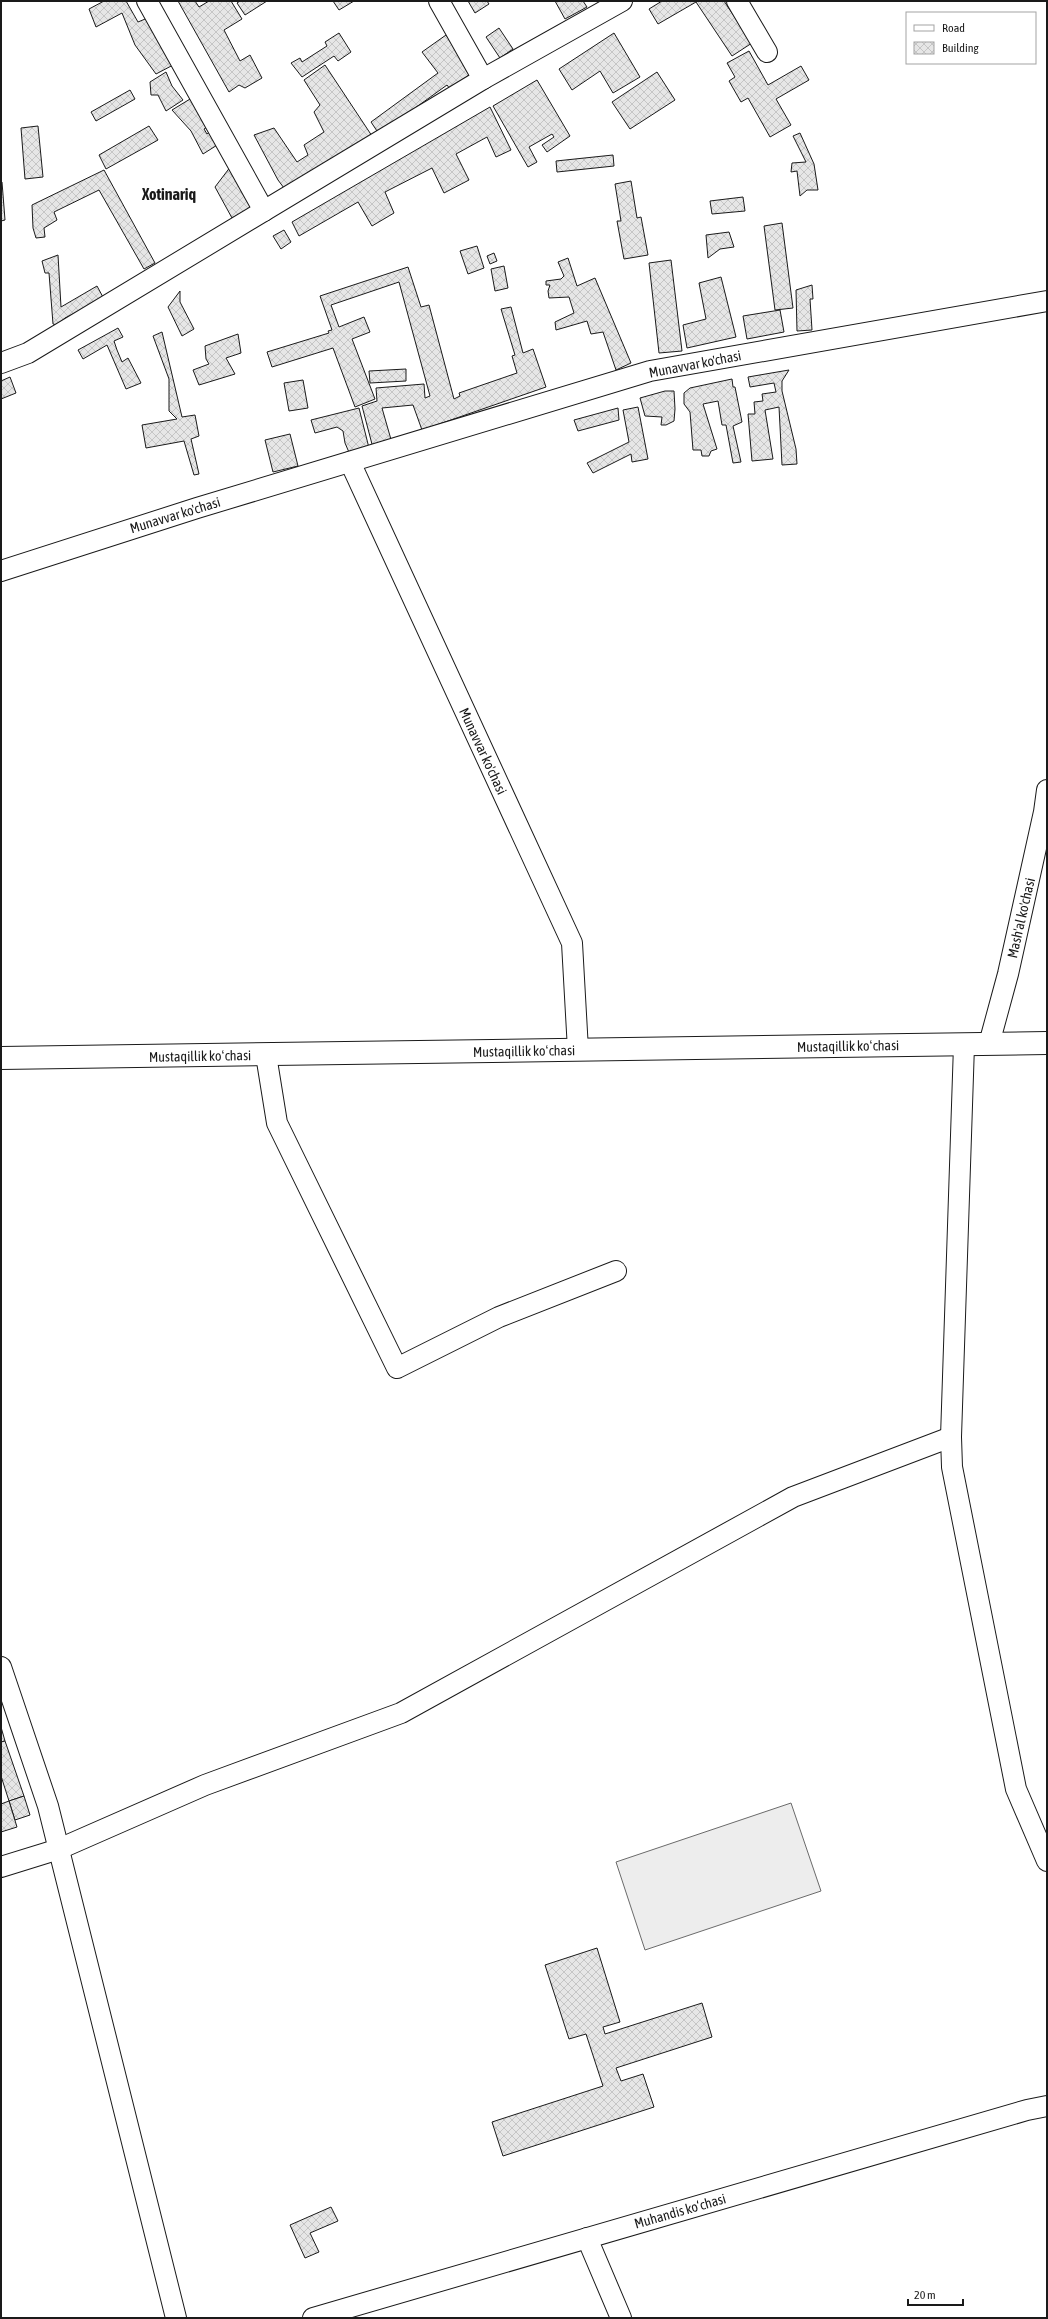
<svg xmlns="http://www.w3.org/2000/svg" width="1048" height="2319" font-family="'Asap Condensed',sans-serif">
  <defs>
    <pattern id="building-cross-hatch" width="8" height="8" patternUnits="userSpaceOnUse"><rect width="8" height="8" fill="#e6e6e6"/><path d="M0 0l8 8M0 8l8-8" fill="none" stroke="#c5c5c5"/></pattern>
  </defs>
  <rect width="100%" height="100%" fill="#fff"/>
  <polygon fill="#ededed" stroke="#6a6a6a" points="791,1803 821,1891 645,1950 616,1862"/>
  <g fill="url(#building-cross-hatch)" stroke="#1a1a1a">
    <polygon points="104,1 126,1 138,22 150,17 175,64 156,74 135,45 122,13 96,27 89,9"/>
    <polygon points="178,1 195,1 199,7 209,1 231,1 242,19 224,30 240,61 250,55 262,78 245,88 239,85 229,92"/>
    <polygon points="240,1 267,1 245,15 237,3"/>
    <polygon points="333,1 354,1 339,10"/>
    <polygon points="468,1 487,1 489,4 475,13"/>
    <polygon points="555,1 583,1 587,7 565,19"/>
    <polygon points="662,1 724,1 752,43 732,56 696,2 658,24 649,9"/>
    <polygon points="499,28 513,49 500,58 486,37"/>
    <polygon points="339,33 351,52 338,61 334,56 302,77 291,63 300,58 302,62 327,46 325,42"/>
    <polygon points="614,33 640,77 613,93 600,71 572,90 559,69"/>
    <polygon points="446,35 473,72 450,89 447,85 379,134 371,122 438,73 422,52"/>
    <polygon points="749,51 768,85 801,66 809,80 776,99 791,125 770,137 748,98 741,102 729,81 735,77 727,63"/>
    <polygon points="325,65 372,136 284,188 278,180 254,135 274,128 297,162 308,155 304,145 324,132 314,112 320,105 304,80"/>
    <polygon points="166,72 172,86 183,100 166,111 158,95 151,95 150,82"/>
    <polygon points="657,72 675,100 630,129 612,102"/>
    <polygon points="537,80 570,136 547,152 542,145 554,137 552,134 529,147 537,162 528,167 493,106"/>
    <polygon points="130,90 135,99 96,121 91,112"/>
    <polygon points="195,96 212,124 204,129 207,134 214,129 222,142 203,154 191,131 172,110"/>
    <polygon points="490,107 511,150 496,157 487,137 456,154 469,180 444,193 432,168 385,192 394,213 372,226 358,202 299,236 292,222"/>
    <polygon points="38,126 43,177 25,179 21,128"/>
    <polygon points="149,126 158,140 106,169 99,155"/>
    <polygon points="800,133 814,164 818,190 807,190 800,196 797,171 791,172 792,163 806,162 793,136"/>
    <polygon points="613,155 614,166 557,172 556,161"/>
    <polygon points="231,166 256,206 232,218 215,187"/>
    <polygon points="104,170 155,263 144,269 99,190 54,212 57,220 44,228 45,237 36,238 33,228 32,205"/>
    <polygon points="631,181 637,218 641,217 648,255 624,259 617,221 621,221 615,184"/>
    <polygon points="2,182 5,220 1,221 1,183"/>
    <polygon points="743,197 745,211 712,214 710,201"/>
    <polygon points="782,223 793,308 775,310 764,226"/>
    <polygon points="284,230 291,242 281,249 273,236"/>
    <polygon points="729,232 734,247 720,249 708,258 706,235"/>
    <polygon points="477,246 484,268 468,274 460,251"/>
    <polygon points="494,253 497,261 490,264 487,256"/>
    <polygon points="58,255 61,307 97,286 104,299 65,318 57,325 53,324 49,273 45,273 42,261"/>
    <polygon points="568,258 577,286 595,278 631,363 616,370 603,332 591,334 587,321 556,330 555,322 574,313 569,297 549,298 548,291 550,285 546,285 546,281 561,279 564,276 558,262"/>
    <polygon points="671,260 682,351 659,353 649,263"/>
    <polygon points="504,266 508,288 495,291 491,269"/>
    <polygon points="408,267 421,307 429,305 454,399 460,396 459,393 517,373 512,356 515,355 501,309 511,307 523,353 533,349 546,387 422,430 413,405 382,408 392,443 373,448 362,406 377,401 376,388 424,384 425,398 430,396 399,282 331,305 339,327 364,317 370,332 352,339 375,399 355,407 333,348 272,367 267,352 329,333 328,331 332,330 320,296"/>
    <polygon points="721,277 736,337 687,348 683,325 706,319 699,283"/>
    <polygon points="812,285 813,299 810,299 812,330 797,331 796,290"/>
    <polygon points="180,291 180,302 194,329 182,336 168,307"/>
    <polygon points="780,310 784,332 747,339 743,316"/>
    <polygon points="118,328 123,337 114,341 117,350 122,362 128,358 141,383 126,389 107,345 83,359 78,350"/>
    <polygon points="162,332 182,417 195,415 199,436 191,439 199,474 194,475 184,441 146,448 142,425 177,419 169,411 169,379 153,336"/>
    <polygon points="238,334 241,353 226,358 235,374 199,385 193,370 209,364 206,359 205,346"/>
    <polygon points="406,369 406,381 370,383 369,371"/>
    <polygon points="789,370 782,381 782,391 796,449 797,464 782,465 779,407 765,410 773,459 752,461 748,414 755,414 754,402 763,401 762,394 776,392 774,383 750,387 748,377"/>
    <polygon points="10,377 16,393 1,399 1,381"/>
    <polygon points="732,379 733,387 735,387 742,422 733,426 741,462 733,463 726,425 722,425 718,401 703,404 717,449 711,451 709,456 702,456 701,450 693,450 690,412 684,404 684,393 690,388"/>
    <polygon points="303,380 308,408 289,411 284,383"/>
    <polygon points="665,391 674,391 675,409 674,421 666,425 661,425 662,417 645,416 640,398"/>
    <polygon points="638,407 648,459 632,462 631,454 593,473 587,463 629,442 623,410"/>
    <polygon points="359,408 370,452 351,457 345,443 343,431 337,427 315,433 311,420"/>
    <polygon points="618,408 619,420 578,431 574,420"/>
    <polygon points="290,434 298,466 273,472 265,440"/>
    <polygon points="1,1727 5,1741 1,1742"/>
    <polygon points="5,1741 24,1796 9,1801 1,1776 1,1742"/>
    <polygon points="24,1796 30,1815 15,1820 9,1801"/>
    <polygon points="9,1801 17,1827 1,1832 1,1804"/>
    <polygon points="597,1948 620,2022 603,2027 605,2034 702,2003 712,2037 616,2068 621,2081 643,2074 654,2107 503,2156 492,2122 603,2086 586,2034 569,2039 545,1965"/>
    <polygon points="331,2207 338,2221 310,2233 319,2252 305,2258 290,2225"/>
  </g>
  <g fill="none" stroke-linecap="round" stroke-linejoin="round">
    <defs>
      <g id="minor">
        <polyline points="147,1 264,211"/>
        <polyline points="439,1 483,79"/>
        <polyline points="737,1 767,52"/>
        <polyline points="1,363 28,353 483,79 622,1"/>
        <polyline points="350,462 572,943 578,1050"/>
        <polyline points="1,571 197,508 650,371 1047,301"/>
        <polyline points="989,1044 1008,974 1044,812 1047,790"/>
        <polyline points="964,1045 951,1437 952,1467 1016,1789 1047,1861"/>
        <polyline points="266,1055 277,1123 397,1368 499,1317 616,1271"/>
        <polyline points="1,1667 48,1806 176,2318"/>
        <polyline points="1,1867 59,1849 205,1785 401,1713 793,1497 951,1437"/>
        <polyline points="587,2238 621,2318"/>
        <polyline points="313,2318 1027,2110 1047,2106"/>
      </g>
      <polyline id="major" points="1,1058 1047,1043"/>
    </defs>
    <use href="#minor" stroke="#1a1a1a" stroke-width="22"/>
    <use href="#major" stroke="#1a1a1a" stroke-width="24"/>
    <use href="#minor" stroke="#fff" stroke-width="20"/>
    <use href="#major" stroke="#fff" stroke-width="22"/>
  </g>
  <g text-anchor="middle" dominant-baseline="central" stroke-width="3" stroke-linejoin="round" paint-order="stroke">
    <g font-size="14" fill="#1a1a1a" stroke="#fff">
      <text transform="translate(695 364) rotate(-11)">Munavvar ko'chasi</text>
      <text transform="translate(175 515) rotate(-17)">Munavvar ko'chasi</text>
      <text transform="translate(483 751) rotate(65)">Munavvar ko'chasi</text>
      <text transform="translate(1021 918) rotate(-77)">Mash'al ko'chasi</text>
      <text transform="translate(848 1046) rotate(-1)">Mustaqillik koʻchasi</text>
      <text transform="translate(524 1051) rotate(-1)">Mustaqillik koʻchasi</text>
      <text transform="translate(200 1056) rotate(-1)">Mustaqillik koʻchasi</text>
      <text transform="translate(680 2211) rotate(-16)">Muhandis ko‘chasi</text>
    </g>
    <g font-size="16" font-weight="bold" fill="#1a1a1a" stroke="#fff">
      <text x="169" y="194">Xotinariq</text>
    </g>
  </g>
  <rect width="1048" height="2319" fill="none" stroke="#1a1a1a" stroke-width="4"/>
  <rect x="906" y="12" width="130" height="52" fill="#ffffff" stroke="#a3a3a3"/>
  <rect x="914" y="25" width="20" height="6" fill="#ffffff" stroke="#a3a3a3"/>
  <text x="942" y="32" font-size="12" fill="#1a1a1a">Road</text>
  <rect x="914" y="42" width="20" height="12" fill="url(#building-cross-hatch)" stroke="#a3a3a3"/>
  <text x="942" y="52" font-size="12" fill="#1a1a1a">Building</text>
  <path d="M908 2299v6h55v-6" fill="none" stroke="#1a1a1a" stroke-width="2"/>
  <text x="914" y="2299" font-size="12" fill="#1a1a1a" stroke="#ffffff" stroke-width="3" paint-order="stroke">20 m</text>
</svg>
